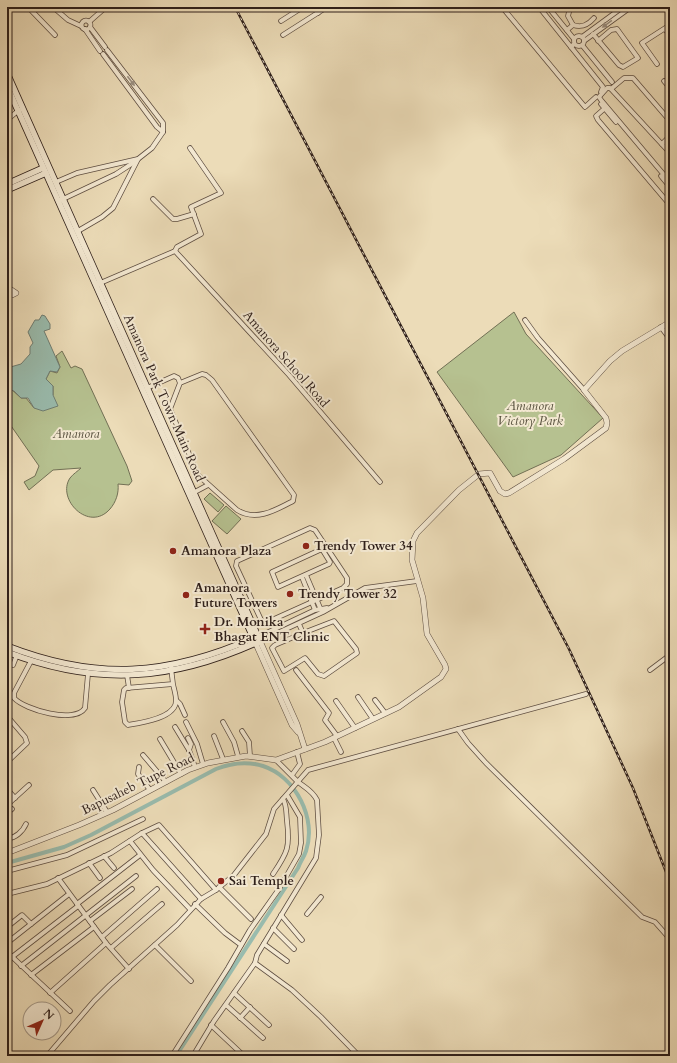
<svg xmlns="http://www.w3.org/2000/svg" width="677" height="1063" font-family="Cardo,serif">
  <rect width="100%" height="100%" fill="#ecdcb8"/>
  <filter id="stains"><feTurbulence type="fractalNoise" baseFrequency=".005" numOctaves="4"/><feColorMatrix values="0 0 0 0 .2 0 0 0 0 .09 0 0 0 0 .02 0 0 0 .5 -.17"/></filter>
  <radialGradient id="worn" r=".72"><stop offset=".6" stop-color="#630" stop-opacity="0"/><stop offset="1" stop-color="#630" stop-opacity=".3"/></radialGradient>
  <g fill="#b6c190" stroke="#727055">
    <polygon points="514,312 526,334 603,418 561,455 513,477 437,372"/>
    <path d="M62 351 71 368 75 366 82 369 127 466 132 481 129 485 118 484C119 493 116 502 110 509 89 533 56 499 70 478 73 474 78 471 81 468L53 470 29 490 24 482 35 476 39 466 7 420V389H11L21 398H26L34 408 53 395V386L46 379 50 371 57 373 60 367 56 356Z"/>
    <polygon points="210,493 224,505 218,512 204,499"/>
    <polygon points="226,506 241,519 227,534 212,521"/>
  </g>
  <polygon fill="#99bcae" stroke="#6e7d73" points="42,315 45,316 50,324 50,329 44,331 60,367 57,372 50,371 46,379 53,386 53,395 58,406 43,411 34,408 28,398 21,398 14,391 7,389 7,368 21,364 30,354 30,347 33,343 28,332 35,320 39,320"/>
  <g fill="none" stroke-linecap="round" stroke-linejoin="round">
    <path stroke="#99bcae" stroke-width="4" d="M7 863 64 847 91 835 216 769C231 763 247 761 263 766 296 777 317 819 306 851 304 857 300 862 298 868L176 1056"/>
    <defs>
      <g id="minor">
        <polyline points="28,7 55,35"/>
        <polyline points="53,7 68,20 81,26"/>
        <polyline points="315,7 318,13"/>
        <polyline points="502,7 585,107 596,97"/>
        <polyline points="539,7 571,47 574,44"/>
        <polyline points="548,7 574,39"/>
        <polyline points="570,8 568,16 573,25"/>
        <circle cx="86" cy="25" r="4.5"/>
        <polyline points="281,21 303,7"/>
        <polyline points="89,22 106,7"/>
        <polyline points="90,27 105,47"/>
        <polyline points="85,29 100,51"/>
        <polyline points="665,29 670,36"/>
        <path d="M567 30 573 25C582 28 588 25 594 18"/>
        <polyline points="593,34 619,65 623,67 638,58 617,29 611,30 598,41"/>
        <polyline points="283,35 327,7"/>
        <circle cx="579" cy="41" r="5"/>
        <polyline points="582,37 623,7"/>
        <polyline points="584,41 631,7"/>
        <polyline points="582,45 612,82"/>
        <polyline points="571,47 603,87 601,92"/>
        <polyline points="103,54 157,127 163,132"/>
        <polyline points="657,64 642,43 670,25"/>
        <polyline points="664,81 670,88"/>
        <polyline points="611,89 624,78 633,78 670,121"/>
        <polyline points="601,104 616,122"/>
        <polyline points="604,109 596,116 598,120 670,205"/>
        <polyline points="7,120 19,110"/>
        <polyline points="662,144 670,136"/>
        <polyline points="670,153 610,88 607,88 599,97 601,100 670,182"/>
        <polyline points="661,176 670,187"/>
        <polyline points="56,182 77,173 138,159 152,148 163,132 163,123 107,50"/>
        <polyline points="153,199 173,219 177,219 194,214"/>
        <polyline points="61,200 116,174 136,161"/>
        <polyline points="78,231 102,217 113,208 138,159"/>
        <polyline points="175,251 289,375 380,482"/>
        <polyline points="98,284 175,251 177,247 201,234 191,207 221,193 190,148"/>
        <polyline points="525,320 538,338 584,390"/>
        <polyline points="661,327 670,339"/>
        <path d="M202 374 206 375 212 380 294 495 293 501C276 510 256 522 237 510L198 475 170 409 180 383Z"/>
        <polyline points="147,388 174,376 178,378 180,383"/>
        <polyline points="193,493 208,485"/>
        <polygon points="310,528 315,530 347,578 347,584 343,588 263,624 236,566 237,561"/>
        <polygon points="322,549 330,562 329,564 278,587 272,572"/>
        <polyline points="306,575 321,610"/>
        <polyline points="302,577 315,610"/>
        <polyline points="299,624 303,633 275,645 272,648 284,671 305,658 318,674 324,676 357,653 356,649 334,621 303,633"/>
        <polyline points="258,637 315,610 327,608"/>
        <polyline points="260,641 323,612 365,588 417,581"/>
        <path d="M31 661 14 693V698C25 710 75 724 85 708L88 674"/>
        <polyline points="7,662 13,665 17,655"/>
        <path d="M171 668 173 684 126 688 124 690 122 702 125 722 128 725C141 723 177 718 176 700 176 695 174 689 173 684"/>
        <polyline points="296,670 329,713 325,720 337,736"/>
        <polyline points="650,670 670,655"/>
        <polyline points="127,675 129,688"/>
        <polyline points="358,697 373,719"/>
        <polyline points="375,700 385,713"/>
        <polyline points="177,701 180,704 185,715"/>
        <polyline points="336,701 355,728"/>
        <polyline points="7,716 25,737 27,743 7,762"/>
        <polyline points="186,722 197,744 203,764"/>
        <polyline points="223,722 234,742 238,756"/>
        <polyline points="175,727 189,750 195,767"/>
        <polyline points="458,729 468,743 486,763 642,917 655,922 670,939"/>
        <polyline points="242,731 249,742 250,756"/>
        <polyline points="214,736 223,759"/>
        <polyline points="188,738 191,744 189,750"/>
        <polyline points="334,738 341,752"/>
        <polyline points="160,739 181,774"/>
        <polyline points="143,755 166,782"/>
        <path d="M276 760C283 767 290 774 297 781 305 788 312 790 317 800L319 835 316 858 257 955 255 963 292 990 321 1017 359 1056"/>
        <polyline points="139,767 138,774 150,790"/>
        <polyline points="292,775 300,764 297,752"/>
        <polyline points="7,789 15,798"/>
        <polyline points="93,790 107,812"/>
        <polyline points="7,805 29,785"/>
        <polyline points="7,813 12,809"/>
        <polyline points="142,833 201,899"/>
        <path d="M7 838C15 839 23 831 26 824"/>
        <polyline points="130,841 153,870 190,909"/>
        <polyline points="104,856 114,868"/>
        <polyline points="89,863 100,878"/>
        <polyline points="7,871 67,855 143,819"/>
        <path d="M273 874C288 852 290 847 287 821 286 813 287 806 283 799"/>
        <polyline points="58,878 106,943 129,969"/>
        <polyline points="219,887 251,919"/>
        <polyline points="7,894 47,884 111,853 142,833 159,825 216,890"/>
        <polyline points="77,904 140,855"/>
        <polyline points="195,904 225,933 241,945"/>
        <polyline points="307,914 321,897"/>
        <polyline points="281,915 302,940"/>
        <polyline points="90,921 132,889"/>
        <polyline points="7,927 22,915 31,924"/>
        <polyline points="273,928 294,949"/>
        <polyline points="102,937 157,889"/>
        <polyline points="7,943 69,894"/>
        <polyline points="264,944 287,961"/>
        <polyline points="155,945 191,981"/>
        <polyline points="111,948 162,904"/>
        <polyline points="7,952 70,1011"/>
        <polyline points="12,957 78,906"/>
        <polyline points="21,966 136,876"/>
        <polyline points="31,975 94,927"/>
        <polyline points="50,993 106,943"/>
        <polyline points="234,993 269,1025"/>
        <polyline points="226,1005 263,1038"/>
        <polyline points="240,1018 250,1007"/>
        <polyline points="211,1025 244,1056"/>
        <polyline points="47,1056 94,1001 110,985 177,925 201,899 216,890 234,875 266,834 274,809 308,770 586,694"/>
        <polyline points="172,1056 228,968 250,930 279,889 299,854 301,843 300,817 287,795"/>
        <polyline points="193,1056 214,1021 255,963"/>
      </g>
      <g id="tertiary">
        <polyline points="7,287 16,293 12,295 7,293"/>
        <polyline points="260,641 297,724 305,749"/>
        <polyline points="256,644 292,725 298,732"/>
        <polyline points="7,853 79,825 113,810 188,770 208,763 246,756 276,760 325,742 399,707 441,677 446,669 445,665 427,634 423,598 412,560 413,541 417,533 459,490 479,474 490,473 500,491 505,494 509,493 564,459 606,428 607,423 606,418 584,390 610,361 622,351 670,322"/>
      </g>
      <g id="secondary">
        <path d="M7 73 260 641C173 681 97 687 7 652"/>
        <polyline points="7,86 256,644"/>
        <polyline points="7,184 43,168"/>
        <polyline points="7,190 46,173"/>
        <path d="M7 646C97 681 168 676 256 637"/>
      </g>
    </defs>
    <use href="#minor" stroke="#5e4e42" stroke-width="5.5"/>
    <use href="#tertiary" stroke="#5e4e42" stroke-width="6"/>
    <use href="#secondary" stroke="#2e1f1a" stroke-width="7"/>
    <use href="#minor" stroke="#f3e8d1" stroke-width="4"/>
    <use href="#tertiary" stroke="#f3e8d1" stroke-width="5"/>
    <use href="#secondary" stroke="#f3e8d1" stroke-width="5.5"/>
    <defs>
      <polyline id="rail" points="235,7 569,649 633,788 670,882"/>
    </defs>
    <use href="#rail" stroke="#2e1f1a" stroke-width="2.5"/>
    <use href="#rail" stroke="#f3e8d1" stroke-width="1" stroke-dasharray="3" stroke-linecap="butt"/>
  </g>
  <defs><path id="oneway-solid" d="M-6-.8H1V-3.2L6.5 0L1 3.2V.8H-6Z"/></defs>
  <g fill="#9a8e7f">
    <use href="#oneway-solid" transform="translate(607 24) rotate(144)"/>
    <use href="#oneway-solid" transform="translate(131 81) rotate(53)"/>
  </g>
  <g fill="#8f2418" stroke="#f3e8d1" stroke-width="1.5">
    <circle cx="306" cy="546" r="4"/>
    <circle cx="173" cy="551" r="4"/>
    <circle cx="290" cy="594" r="4"/>
    <circle cx="186" cy="595" r="4"/>
    <path d="M203 623h4v4h4v4h-4v4h-4v-4h-4v-4h4z"/>
    <circle cx="221" cy="881" r="4"/>
  </g>
  <g text-anchor="middle" dominant-baseline="central" stroke-width="4" stroke-linejoin="round" paint-order="stroke">
    <g font-size="13" fill="#2e1f1a" stroke="#f3e8d1">
      <text transform="translate(286 359) rotate(49)">Amanora School Road</text>
      <text transform="translate(164 398) rotate(66)">Amanora Park Town Main Road</text>
      <text transform="translate(138 784) rotate(-26)">Bapusaheb Tupe Road</text>
    </g>
    <g font-size="13" font-style="italic" fill="#57503d" stroke="#f3e8d1">
      <text x="530" y="406">Amanora<tspan x="530" dy="15">Victory Park</tspan></text>
      <text x="76" y="434">Amanora</text>
    </g>
    <g font-size="13" font-weight="bold" fill="#2e1f1a" stroke="#f3e8d1" text-anchor="start">
      <text x="314" y="546">Trendy Tower 34</text>
      <text x="181" y="551">Amanora Plaza</text>
      <text x="194" y="588">Amanora<tspan x="194" dy="15">Future Towers</tspan></text>
      <text x="298" y="594">Trendy Tower 32</text>
      <text x="214" y="622">Dr. Monika<tspan x="214" dy="15">Bhagat ENT Clinic</tspan></text>
      <text x="229" y="881">Sai Temple</text>
    </g>
  </g>
  <rect width="677" height="1063" fill="none" stroke="#ecdcb8" stroke-width="24"/>
  <rect x="8" y="8" width="661" height="1047" fill="none" stroke="#2e1f1a" stroke-width="2"/>
  <rect x="12" y="12" width="653" height="1039" fill="none" stroke="#2e1f1a"/>
  <g transform="translate(42 1021) rotate(45)"><circle r="19" fill="#f3e8d1" stroke="#a49888"/>
  <path d="M0-3L7 15L0 10L-7 15Z" fill="#8f2418"/>
  <text y="-6" font-size="11" font-weight="bold" text-anchor="middle" fill="#2e1f1a">N</text>
  </g>
  <rect width="100%" height="100%" filter="url(#stains)"/>
  <rect width="100%" height="100%" fill="url(#worn)"/>
</svg>
